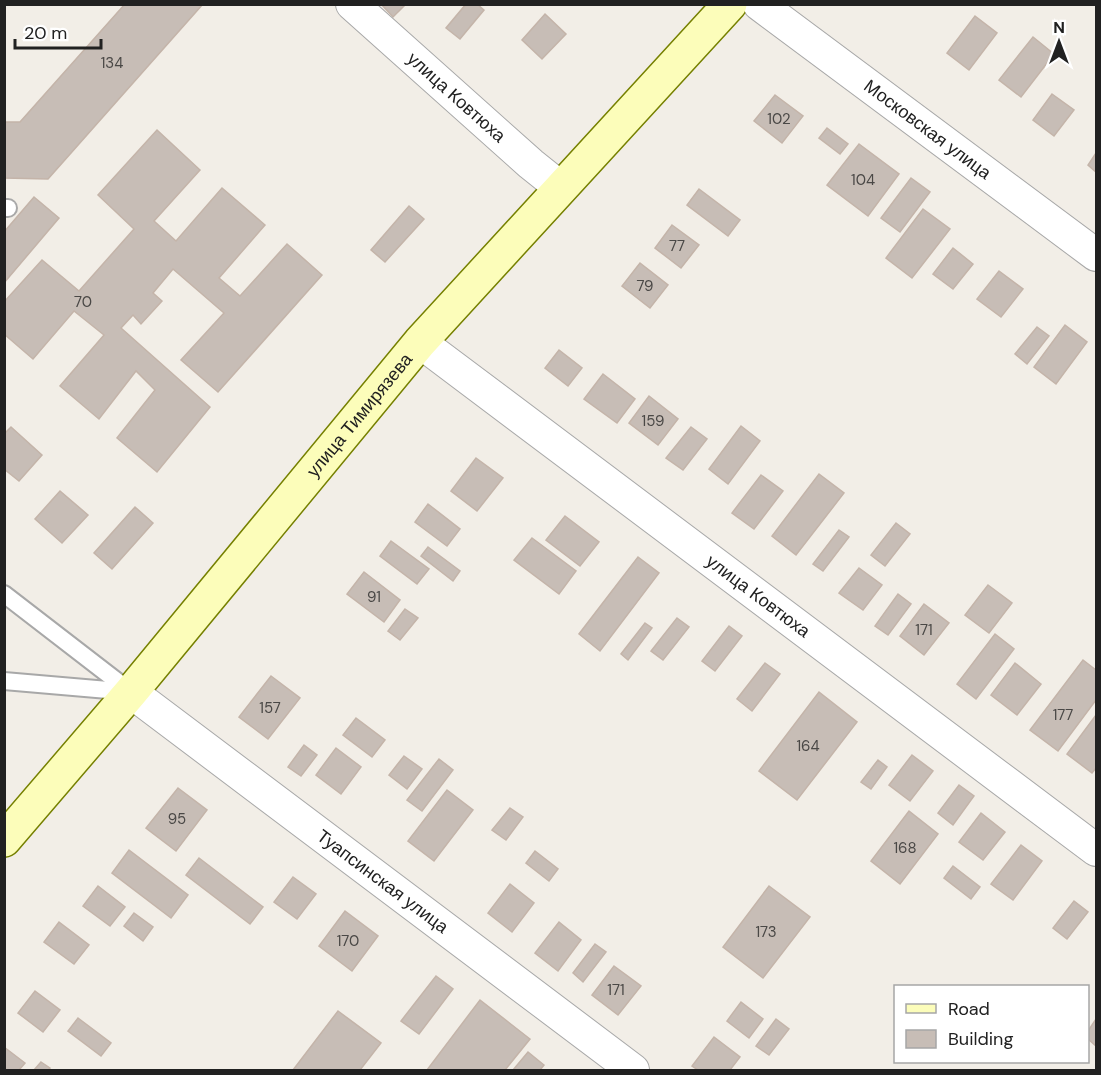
<svg xmlns="http://www.w3.org/2000/svg" width="1101" height="1075" font-family="'DM Sans',sans-serif">
  <rect width="100%" height="100%" fill="#f2eee7"/>
  <g fill="#c7bdb6" stroke="#c4b4a9" stroke-width="1.5">
    <polygon points="125,4 203,4 48,179 4,178 4,122 20,122"/>
    <polygon points="381,4 406,4 393,17"/>
    <polygon points="466,4 477,4 484,10 460,39 446,28"/>
    <polygon points="545,14 566,34 542,59 522,40"/>
    <polygon points="975,16 997,33 969,70 947,53"/>
    <polygon points="1033,37 1054,54 1021,97 999,80"/>
    <polygon points="1052,94 1074,110 1054,136 1033,120"/>
    <polygon points="775,95 803,116 782,143 754,121"/>
    <polygon points="827,128 848,144 840,154 819,138"/>
    <polygon points="157,130 200,170 154,221 176,241 222,188 265,225 219,278 240,296 287,244 322,275 218,392 181,360 224,313 173,269 153,293 162,301 141,324 133,315 121,328 210,407 157,472 117,438 155,390 136,371 99,419 60,386 104,335 74,311 33,359 4,334 4,302 42,260 79,291 134,229 98,195"/>
    <polygon points="859,144 899,174 868,216 827,185"/>
    <polygon points="1096,153 1096,172 1088,165"/>
    <polygon points="911,178 930,192 900,232 881,218"/>
    <polygon points="699,189 740,220 728,236 687,205"/>
    <polygon points="34,197 59,218 4,283 4,232"/>
    <polygon points="409,206 424,219 385,262 371,250"/>
    <polygon points="923,209 950,229 912,278 886,258"/>
    <polygon points="672,225 699,245 681,268 655,248"/>
    <polygon points="953,248 973,264 953,289 933,274"/>
    <polygon points="640,263 668,285 650,308 622,286"/>
    <polygon points="999,271 1023,289 1001,317 977,299"/>
    <polygon points="1065,325 1087,342 1056,384 1034,367"/>
    <polygon points="1037,327 1049,336 1027,364 1015,354"/>
    <polygon points="559,350 582,368 568,386 545,368"/>
    <polygon points="603,374 635,399 617,423 584,399"/>
    <polygon points="649,396 678,419 658,445 629,423"/>
    <polygon points="741,426 760,441 728,484 709,469"/>
    <polygon points="11,427 42,455 19,481 4,469 4,434"/>
    <polygon points="691,427 707,439 683,470 666,458"/>
    <polygon points="476,458 503,478 477,511 451,491"/>
    <polygon points="819,474 844,493 796,555 772,536"/>
    <polygon points="761,475 783,491 754,529 732,513"/>
    <polygon points="60,491 88,515 62,543 35,519"/>
    <polygon points="428,504 460,529 447,546 415,522"/>
    <polygon points="135,507 153,523 112,569 94,553"/>
    <polygon points="565,516 599,542 580,566 546,540"/>
    <polygon points="896,523 910,534 885,566 871,555"/>
    <polygon points="839,530 849,537 823,571 813,564"/>
    <polygon points="532,538 576,571 559,594 514,560"/>
    <polygon points="391,541 429,569 417,584 380,556"/>
    <polygon points="428,547 460,571 453,581 421,556"/>
    <polygon points="638,557 659,573 600,651 579,634"/>
    <polygon points="859,568 882,585 863,610 839,593"/>
    <polygon points="364,572 400,600 384,622 347,594"/>
    <polygon points="988,585 1012,603 989,633 965,615"/>
    <polygon points="898,594 911,604 888,635 875,626"/>
    <polygon points="924,604 949,623 924,655 900,636"/>
    <polygon points="405,609 418,618 400,640 388,631"/>
    <polygon points="677,618 689,627 663,660 651,651"/>
    <polygon points="645,623 652,628 628,660 621,654"/>
    <polygon points="729,626 742,636 715,671 702,661"/>
    <polygon points="995,634 1014,649 976,699 957,684"/>
    <polygon points="1083,660 1096,670 1096,700 1058,751 1030,730"/>
    <polygon points="765,663 780,674 752,711 737,699"/>
    <polygon points="1015,663 1041,684 1017,715 991,695"/>
    <polygon points="271,676 300,698 268,739 239,717"/>
    <polygon points="819,692 857,722 797,800 759,771"/>
    <polygon points="1096,715 1096,768 1092,773 1067,754"/>
    <polygon points="356,718 385,740 372,757 343,735"/>
    <polygon points="304,745 317,755 301,776 288,767"/>
    <polygon points="336,748 361,767 341,794 316,775"/>
    <polygon points="912,755 933,771 910,801 889,785"/>
    <polygon points="404,756 422,769 407,789 389,775"/>
    <polygon points="439,759 453,770 422,811 407,800"/>
    <polygon points="878,760 887,767 871,789 861,782"/>
    <polygon points="959,785 974,796 953,825 938,813"/>
    <polygon points="178,788 207,810 176,851 146,828"/>
    <polygon points="447,790 473,810 434,861 408,841"/>
    <polygon points="510,808 523,817 506,840 492,830"/>
    <polygon points="909,811 938,834 900,884 871,861"/>
    <polygon points="981,813 1005,832 983,860 959,842"/>
    <polygon points="1021,845 1042,861 1013,900 991,884"/>
    <polygon points="129,850 188,895 171,918 112,873"/>
    <polygon points="535,851 558,869 549,881 526,863"/>
    <polygon points="199,858 263,907 250,924 186,875"/>
    <polygon points="953,866 980,887 971,899 944,878"/>
    <polygon points="293,877 316,894 297,919 274,902"/>
    <polygon points="510,884 534,903 512,932 488,913"/>
    <polygon points="98,886 125,907 110,926 83,906"/>
    <polygon points="769,886 810,917 763,978 723,947"/>
    <polygon points="1074,901 1088,912 1067,939 1053,928"/>
    <polygon points="345,911 378,936 352,971 319,946"/>
    <polygon points="134,913 153,927 143,941 124,926"/>
    <polygon points="59,922 89,945 74,964 44,942"/>
    <polygon points="559,922 581,940 558,971 535,953"/>
    <polygon points="595,944 606,952 583,982 573,973"/>
    <polygon points="614,966 641,986 618,1015 592,995"/>
    <polygon points="436,976 453,989 419,1034 401,1021"/>
    <polygon points="35,991 60,1010 43,1032 18,1013"/>
    <polygon points="480,1000 530,1039 505,1070 427,1070"/>
    <polygon points="741,1002 763,1019 749,1038 727,1021"/>
    <polygon points="338,1011 381,1043 360,1070 293,1070"/>
    <polygon points="78,1018 111,1043 101,1056 68,1031"/>
    <polygon points="776,1019 789,1029 769,1055 756,1046"/>
    <polygon points="1096,1019 1096,1046 1088,1039 1088,1031"/>
    <polygon points="714,1037 740,1057 730,1070 698,1070 692,1066"/>
    <polygon points="4,1047 25,1063 19,1070 4,1070"/>
    <polygon points="528,1052 544,1065 540,1070 513,1070"/>
    <polygon points="41,1062 50,1068 48,1070 34,1070"/>
  </g>
  <g fill="none" stroke-linecap="round" stroke-linejoin="round">
    <defs>
      <g id="lane">
        <polyline points="4,208 8,208"/>
        <polyline points="4,594 131,692"/>
        <polyline points="4,681 131,692"/>
      </g>
      <g id="street">
        <path id="s1" d="M352 4 531 164 561 188"/>
        <path id="s2" d="M759 4 1096 255"/>
        <path id="s3" d="M420 342 1096 850"/>
        <path id="s4" d="M131 692 633 1070"/>
      </g>
      <g id="secondary">
        <path id="s5" d="M4 840 131 692 420 342 730 4"/>
      </g>
    </defs>
    <use href="#lane" stroke="#a8a8a8" stroke-width="20"/>
    <use href="#street" stroke="#a8a8a8" stroke-width="34"/>
    <use href="#secondary" stroke="#768000" stroke-width="36"/>
    <use href="#lane" stroke="#fff" stroke-width="16"/>
    <use href="#street" stroke="#fff" stroke-width="32"/>
    <use href="#secondary" stroke="#fcfdba" stroke-width="33"/>
  </g>
  <g text-anchor="middle" dominant-baseline="central" stroke-width="6" stroke-linejoin="round" paint-order="stroke">
    <g font-size="15" fill="#4a4846">
      <text x="112" y="63">134</text>
      <text x="779" y="119">102</text>
      <text x="863" y="180">104</text>
      <text x="677" y="246">77</text>
      <text x="645" y="286">79</text>
      <text x="83" y="302">70</text>
      <text x="653" y="421">159</text>
      <text x="374" y="597">91</text>
      <text x="924" y="630">171</text>
      <text x="270" y="708">157</text>
      <text x="1063" y="715">177</text>
      <text x="808" y="746">164</text>
      <text x="177" y="819">95</text>
      <text x="905" y="848">168</text>
      <text x="766" y="932">173</text>
      <text x="348" y="941">170</text>
      <text x="616" y="990">171</text>
    </g>
    <g font-size="18" fill="#212121" stroke="#fff">
      <text stroke="none"><textPath href="#s1" startOffset="140">улица Ковтюха</textPath></text>
      <text stroke="none"><textPath href="#s2" startOffset="210">Московская улица</textPath></text>
      <text stroke="none"><textPath href="#s5" startOffset="554">улица Тимирязева</textPath></text>
      <text stroke="none"><textPath href="#s3" startOffset="423">улица Ковтюха</textPath></text>
      <text stroke="none"><textPath href="#s4" startOffset="315">Туапсинская улица</textPath></text>
    </g>
  </g>
  <rect width="1101" height="1075" fill="none" stroke="#212121" stroke-width="12"/>
  <rect x="894" y="985" width="195" height="78" fill="#ffffff" stroke="#a6a6a6" stroke-width="1.5"/>
  <rect x="906" y="1004" width="30" height="9" fill="#fcfdba" stroke="#a6a6a6" stroke-width="1.5"/>
  <text x="948" y="1015" font-size="18" fill="#212121">Road</text>
  <rect x="906" y="1030" width="30" height="18" fill="#c7bdb6" stroke="#a6a6a6" stroke-width="1.5"/>
  <text x="948" y="1045" font-size="18" fill="#212121">Building</text>
  <g transform="translate(1059 42)" stroke="#ffffff" stroke-width="4.5" paint-order="stroke">
  <path d="M0-4.5L10 22L0 15L-10 22Z" fill="#212121"/>
  <text y="-9" font-size="16" font-weight="bold" text-anchor="middle" fill="#212121">N</text>
  </g>
  <path d="M15 39v9h86v-9" fill="none" stroke="#212121" stroke-width="3"/>
  <text x="24" y="39" font-size="18" fill="#212121" stroke="#ffffff" stroke-width="4.5" paint-order="stroke">20 m</text>
</svg>
